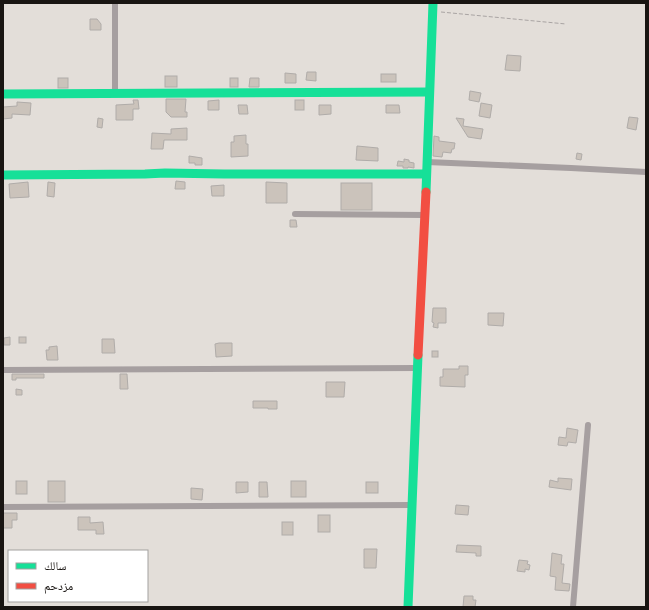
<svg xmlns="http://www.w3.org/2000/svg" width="649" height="610" font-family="'IBM Plex Sans','Noto Naskh Arabic',sans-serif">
  <rect width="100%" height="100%" fill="#e3ded9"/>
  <g fill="#cbc3bb" stroke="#b0aca9">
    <polygon points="90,19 97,19 101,24 101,30 90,30"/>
    <polygon points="507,55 521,56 520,71 505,70"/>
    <polygon points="307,72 316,72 316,81 306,80"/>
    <polygon points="285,73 296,74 296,83 285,83"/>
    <rect x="381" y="74" width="15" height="8"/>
    <rect x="165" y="76" width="12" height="11"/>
    <rect x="58" y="78" width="10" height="10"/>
    <rect x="230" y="78" width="8" height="9"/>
    <polygon points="250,78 259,78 259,87 249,87"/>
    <polygon points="470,91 481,93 479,102 469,100"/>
    <polygon points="166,99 186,99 185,112 187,112 187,117 171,117 166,112"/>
    <polygon points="133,100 138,100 139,109 133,109 133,120 116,120 116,105 134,104"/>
    <polygon points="219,100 219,110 208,110 208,101"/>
    <rect x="295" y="100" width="9" height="10"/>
    <polygon points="17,102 31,103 30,115 12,114 12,118 3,119 3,107 17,106"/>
    <polygon points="481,103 492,105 490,118 479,116"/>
    <polygon points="238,105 247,105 248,114 239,114"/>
    <polygon points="319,105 331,105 331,114 319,115"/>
    <polygon points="386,105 399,105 400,113 386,113"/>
    <polygon points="629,117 638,118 636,130 627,128"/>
    <polygon points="98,118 103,119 102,128 97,127"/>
    <polygon points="456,118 464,119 463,126 483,129 481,139 468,137"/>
    <polygon points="187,128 187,140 164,140 163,149 151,149 152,133 171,134 171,129"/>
    <polygon points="246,135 246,144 248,144 248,156 231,157 231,142 234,142 234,136"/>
    <polygon points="434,136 439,137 439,141 455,143 454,149 452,149 451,153 443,152 442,157 433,156"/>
    <polygon points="357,146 378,148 378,161 356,160"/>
    <polygon points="577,153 582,154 581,160 576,159"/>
    <polygon points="189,156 202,158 202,165 195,165 195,163 189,163"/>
    <polygon points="404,159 409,160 409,162 414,163 414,168 408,167 408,168 403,168 403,166 397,166 398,161 404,162"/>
    <polygon points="176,181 185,182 185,189 175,189"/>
    <polygon points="28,182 29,197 10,198 9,184"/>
    <polygon points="48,182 55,183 54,197 47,196"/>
    <polygon points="266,182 287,183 287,203 266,203"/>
    <rect x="341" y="183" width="31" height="27"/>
    <polygon points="224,185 224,196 212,196 211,186"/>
    <polygon points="290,220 296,220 297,227 290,227"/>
    <polygon points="433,308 446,308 446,323 438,323 438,328 433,327 434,323 432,322"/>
    <polygon points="488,313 504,313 503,326 488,325"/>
    <polygon points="10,337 10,345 4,345 4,338"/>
    <rect x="19" y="337" width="7" height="6"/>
    <polygon points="102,339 114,339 115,353 102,353"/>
    <polygon points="219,343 232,343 232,356 216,357 215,344"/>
    <polygon points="57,346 58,360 47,360 46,350 49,350 49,347"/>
    <rect x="432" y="351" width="6" height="6"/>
    <polygon points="459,366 468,366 468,375 465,375 465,387 440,386 440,377 443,377 443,369 459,369"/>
    <polygon points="12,374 44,374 44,378 16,378 16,380 12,380"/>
    <polygon points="120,374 127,374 128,389 120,389"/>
    <polygon points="326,382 345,382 344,397 326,397"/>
    <polygon points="16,389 22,390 22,395 16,395"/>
    <polygon points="253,401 277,401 277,409 268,409 268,408 253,408"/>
    <polygon points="567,428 578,430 576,443 568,442 567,446 558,445 559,437 566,438"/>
    <polygon points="558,478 572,479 571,490 549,487 550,480 558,482"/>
    <rect x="16" y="481" width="11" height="13"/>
    <rect x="48" y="481" width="17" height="21"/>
    <rect x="291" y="481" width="15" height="16"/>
    <polygon points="236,482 248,482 248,492 236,493"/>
    <polygon points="259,482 267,482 268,497 259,497"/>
    <rect x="366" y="482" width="12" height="11"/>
    <polygon points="191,488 203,489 202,500 191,499"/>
    <polygon points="456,505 469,506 468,515 455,514"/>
    <polygon points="3,513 17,513 17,520 12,520 12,528 3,528"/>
    <rect x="318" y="515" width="12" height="17"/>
    <polygon points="78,517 90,517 90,523 103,522 104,534 96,534 96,530 78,530"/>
    <rect x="282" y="522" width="11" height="13"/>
    <polygon points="457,545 481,546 481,556 476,556 476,553 456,552"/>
    <polygon points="364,549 377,549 376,568 364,568"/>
    <polygon points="552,553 562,555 561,564 564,564 562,583 570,584 569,591 555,590 556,577 550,576"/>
    <polygon points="519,560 528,561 527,564 530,565 529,570 525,569 525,572 517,571"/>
    <polygon points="464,596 473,596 473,600 476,600 475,607 463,607"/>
  </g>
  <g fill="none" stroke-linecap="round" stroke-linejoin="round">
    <polyline stroke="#a9a4a3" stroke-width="1" stroke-dasharray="4 2" stroke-linecap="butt" points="441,12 566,24"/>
    <g stroke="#a69fa0" stroke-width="6">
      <polyline points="115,3 115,94"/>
      <polyline points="427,162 571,168 646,172"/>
      <polyline points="295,214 425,215"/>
      <polyline points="3,370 417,368"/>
      <polyline points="3,507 412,505"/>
      <polyline points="573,607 588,425"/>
    </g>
    <g stroke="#16e098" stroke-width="9">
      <polyline points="3,94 429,92"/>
      <polyline points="3,175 145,174 165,173 224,174 426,174"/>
      <polyline points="426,192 433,3"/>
      <polyline points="408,607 418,355"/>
    </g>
    <polyline stroke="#f24e42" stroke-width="9" points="418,355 426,192"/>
  </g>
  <rect width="649" height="610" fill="none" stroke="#191512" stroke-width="8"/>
  <rect x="8" y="550" width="140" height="52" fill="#ffffff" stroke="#a3a1a0"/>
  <rect x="16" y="563" width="20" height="6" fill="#16e098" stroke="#a3a1a0"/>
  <text x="44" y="570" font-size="12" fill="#191512">سالك</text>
  <rect x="16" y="583" width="20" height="6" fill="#f24e42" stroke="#a3a1a0"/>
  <text x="44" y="590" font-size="12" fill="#191512">مزدحم</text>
</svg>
